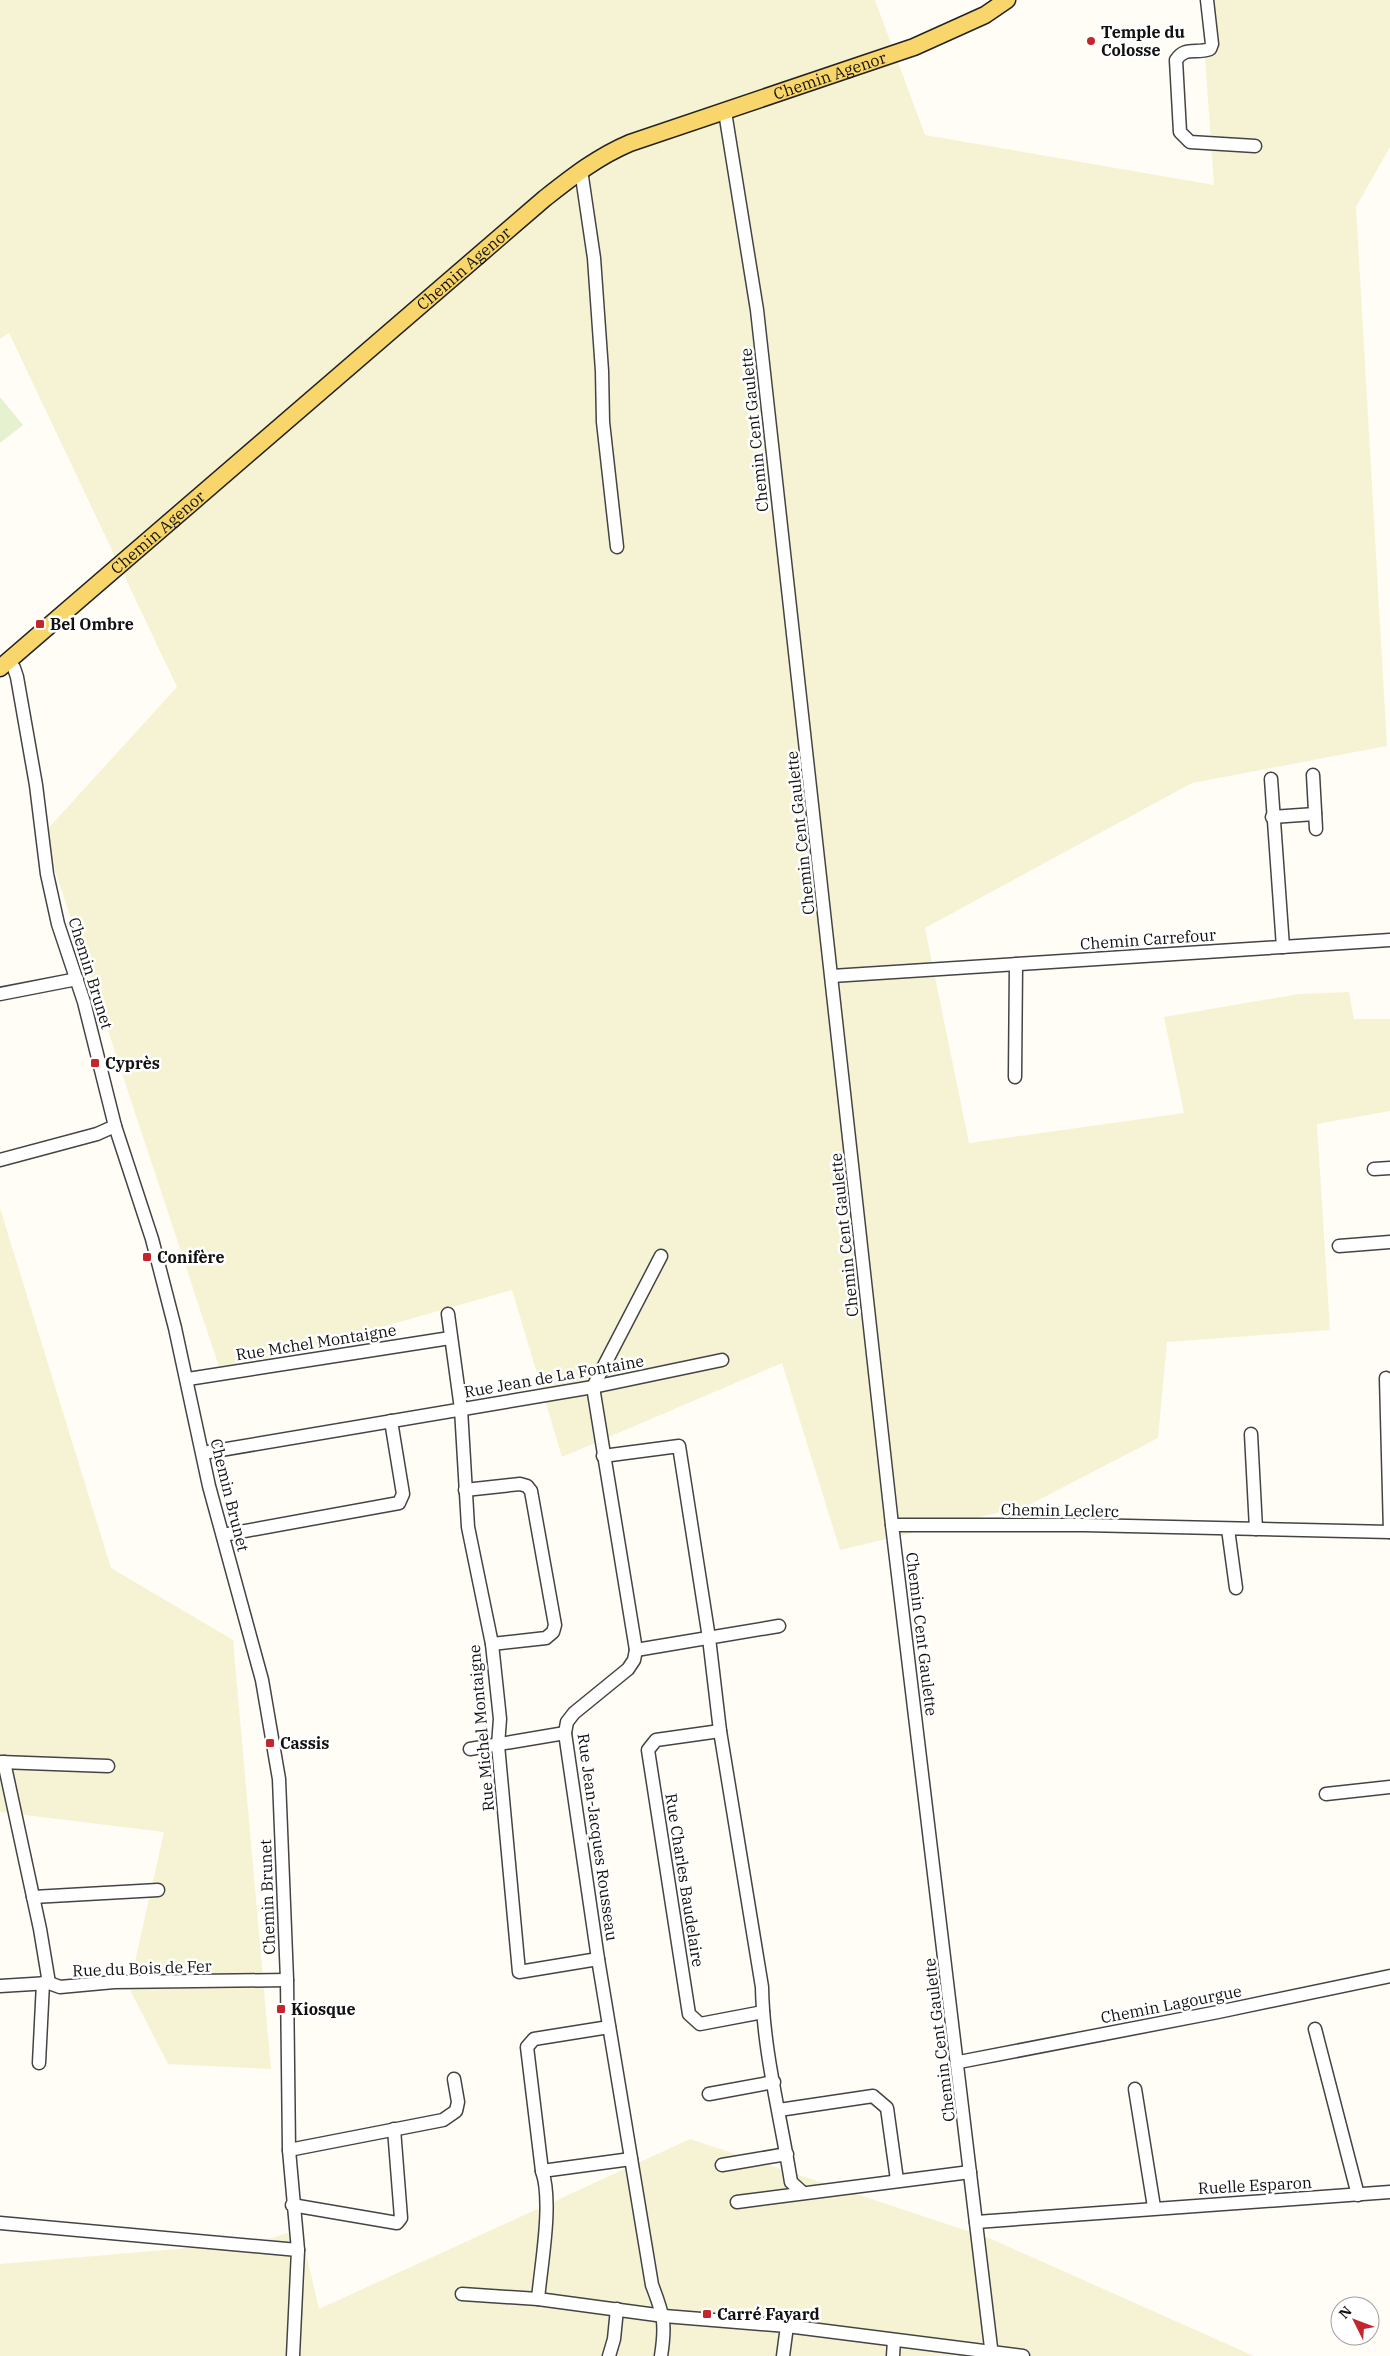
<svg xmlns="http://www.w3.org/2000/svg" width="1390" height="2356" font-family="'IBM Plex Serif',serif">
  <rect width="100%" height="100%" fill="#fffdf5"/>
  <g fill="#f6f3d4">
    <polygon points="0,0 875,0 925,135 1214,185 1201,0 1390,0 1390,147 1356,207 1387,746 1192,783 925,928 969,1143 1184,1113 1164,1017 1299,994 1349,992 1354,1019 1390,1019 1390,1111 1317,1124 1330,1330 1167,1342 1158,1438 1027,1506 840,1550 782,1363 562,1457 512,1290 221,1373 43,834 177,687 9,333 0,339"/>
    <polygon points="0,1208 111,1568 233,1640 271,2069 168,2064 129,1988 164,1832 0,1812"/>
    <polygon points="690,2139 989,2238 1254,2356 0,2356 0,2264 259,2242 300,2229 319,2309"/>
  </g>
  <polygon fill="#e6f2cf" points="0,397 23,425 0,443"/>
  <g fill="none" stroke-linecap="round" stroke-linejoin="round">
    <defs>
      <g id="minor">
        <path d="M1207 0 1212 44 1210 49C1196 54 1185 46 1176 60L1180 132 1190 142 1255 146"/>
        <polyline points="725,112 757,310 892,1525 992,2356"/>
        <polyline points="581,170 594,258 602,371 603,422 617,547"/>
        <polyline points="9,661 14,668 17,677 36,785 47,874 58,924 84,1002 115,1126 152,1239 175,1328 209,1486 262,1680 279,1779 287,1980 289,2150 298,2250 293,2356"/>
        <polyline points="1313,775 1316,829"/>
        <polyline points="1271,779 1283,947"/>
        <polyline points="1272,817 1315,814"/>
        <polyline points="832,976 1390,940"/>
        <polyline points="0,994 77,979"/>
        <polyline points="1015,1077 1016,964"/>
        <polyline points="0,1160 97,1134 115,1126"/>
        <polyline points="1374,1169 1390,1168"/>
        <polyline points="1339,1246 1390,1242"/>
        <polyline points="448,1314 461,1409 468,1527 492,1644 500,1719 498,1745 519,1972 598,1959"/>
        <polyline points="1386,1378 1390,1532"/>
        <polyline points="188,1379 450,1338"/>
        <polyline points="1251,1434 1256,1529"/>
        <polyline points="203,1453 593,1387 722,1360"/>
        <path d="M603 1456 679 1446 709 1638 720 1731 762 1987C763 2051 781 2118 791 2182L803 2193"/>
        <polyline points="465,1490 520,1484 527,1486 531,1491 555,1625 553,1632 546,1638 492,1644"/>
        <polyline points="892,1525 1084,1525 1390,1532"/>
        <polyline points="1228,1529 1236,1588"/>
        <polyline points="223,1535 399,1503 403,1494 391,1421"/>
        <polyline points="636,1650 779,1626"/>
        <polyline points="720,1731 656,1740 648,1750 689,2014 700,2024 763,2012"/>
        <polyline points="470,1749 565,1733"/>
        <polyline points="0,1762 108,1766"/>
        <polyline points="4,1762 40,1929 49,1983"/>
        <polyline points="1326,1794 1390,1787"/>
        <polyline points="33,1897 158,1890"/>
        <polyline points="0,1986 49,1983 60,1987 114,1982 287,1980"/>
        <polyline points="609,2027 534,2039 527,2047 542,2171 631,2159"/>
        <polyline points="1315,2029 1358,2195"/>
        <polyline points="959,2062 1218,2012 1390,1976"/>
        <polyline points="39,2063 43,1983"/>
        <polyline points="1135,2089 1154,2207"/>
        <polyline points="709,2094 774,2082"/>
        <polyline points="779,2110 873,2096 887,2108 897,2180"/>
        <polyline points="289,2150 443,2120 456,2111 458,2102 454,2079"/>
        <polyline points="722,2165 787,2154"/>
        <polyline points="737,2202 970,2172"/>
        <polyline points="292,2205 397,2223 401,2218 394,2129"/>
        <polyline points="976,2222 1390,2192"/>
        <polyline points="0,2223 298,2250"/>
        <polyline points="462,2294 538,2299 664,2316 787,2326 1023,2356"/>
        <path d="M538 2299C541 2265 553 2202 542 2171"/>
        <polyline points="609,2356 614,2339 617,2309"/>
        <path d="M661 2356C666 2324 664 2316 652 2285L598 1959 565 1733 567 1722 574 1713 628 1669 634 1660 636 1650 593 1387 661 1256"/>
        <polyline points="783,2356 787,2326"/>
        <polyline points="893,2356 894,2340"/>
      </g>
      <g id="major">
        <path id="s1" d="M0 668 544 199C572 177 597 157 630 143L914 47 985 15 1007 0"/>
      </g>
    </defs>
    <use href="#minor" stroke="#444" stroke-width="15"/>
    <use href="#major" stroke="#222" stroke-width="19"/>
    <use href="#minor" stroke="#fff" stroke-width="12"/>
    <use href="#major" stroke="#f9d66b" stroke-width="16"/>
  </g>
  <g fill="#c4262e" stroke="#fff" stroke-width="2">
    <circle cx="1091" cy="41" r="5"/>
    <rect x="35" y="619" width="10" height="10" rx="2.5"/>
    <rect x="90" y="1058" width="10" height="10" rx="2.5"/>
    <rect x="142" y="1252" width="10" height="10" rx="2.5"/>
    <rect x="265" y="1738" width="10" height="10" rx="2.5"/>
    <rect x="276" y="2004" width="10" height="10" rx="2.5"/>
    <rect x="702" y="2309" width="10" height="10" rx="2.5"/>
  </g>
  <g text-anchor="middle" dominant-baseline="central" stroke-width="5" stroke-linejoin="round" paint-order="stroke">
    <g font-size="16" font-weight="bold" fill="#111" stroke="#fff" text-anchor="start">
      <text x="1101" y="32">Temple du<tspan x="1101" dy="18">Colosse</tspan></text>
      <text x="50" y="624">Bel Ombre</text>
      <text x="105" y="1063">Cyprès</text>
      <text x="157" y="1257">Conifère</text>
      <text x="280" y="1743">Cassis</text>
      <text x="291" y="2009">Kiosque</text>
      <text x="717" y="2314">Carré Fayard</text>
    </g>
    <g font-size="16" fill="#111" stroke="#fff">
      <text stroke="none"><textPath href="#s1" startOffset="1032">Chemin Agenor</textPath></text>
      <text stroke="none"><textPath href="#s1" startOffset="612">Chemin Agenor</textPath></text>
      <text transform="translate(754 430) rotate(-96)">Chemin Cent Gaulette</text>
      <text stroke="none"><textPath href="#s1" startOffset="208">Chemin Agenor</textPath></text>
      <text transform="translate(800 833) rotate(-96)">Chemin Cent Gaulette</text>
      <text transform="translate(1148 939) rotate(-4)">Chemin Carrefour</text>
      <text transform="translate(91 973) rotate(73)">Chemin Brunet</text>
      <text transform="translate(844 1235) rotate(-96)">Chemin Cent Gaulette</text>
      <text transform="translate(316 1342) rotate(-9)">Rue Mchel Montaigne</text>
      <text transform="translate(554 1376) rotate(-10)">Rue Jean de La Fontaine</text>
      <text transform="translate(230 1495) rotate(76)">Chemin Brunet</text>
      <text transform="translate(1060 1510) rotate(1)">Chemin Leclerc</text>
      <text transform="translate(922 1634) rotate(83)">Chemin Cent Gaulette</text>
      <text transform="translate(481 1728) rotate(-95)">Rue Michel Montaigne</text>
      <text transform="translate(598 1837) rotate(82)">Rue Jean-Jacques Rousseau</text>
      <text transform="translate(685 1880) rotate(81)">Rue Charles Baudelaire</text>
      <text transform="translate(267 1897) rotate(-92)">Chemin Brunet</text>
      <text transform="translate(142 1968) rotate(-2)">Rue du Bois de Fer</text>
      <text transform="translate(1171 2004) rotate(-11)">Chemin Lagourgue</text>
      <text transform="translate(939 2040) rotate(-97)">Chemin Cent Gaulette</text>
      <text transform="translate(1255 2185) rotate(-3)">Ruelle Esparon</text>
    </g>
  </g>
  <g transform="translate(1355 2321) rotate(312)"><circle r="24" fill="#ffffff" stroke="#a0a0a0"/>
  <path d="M0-4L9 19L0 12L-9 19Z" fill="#c4262e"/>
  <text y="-8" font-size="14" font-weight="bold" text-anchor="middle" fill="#111111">N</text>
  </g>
</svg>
